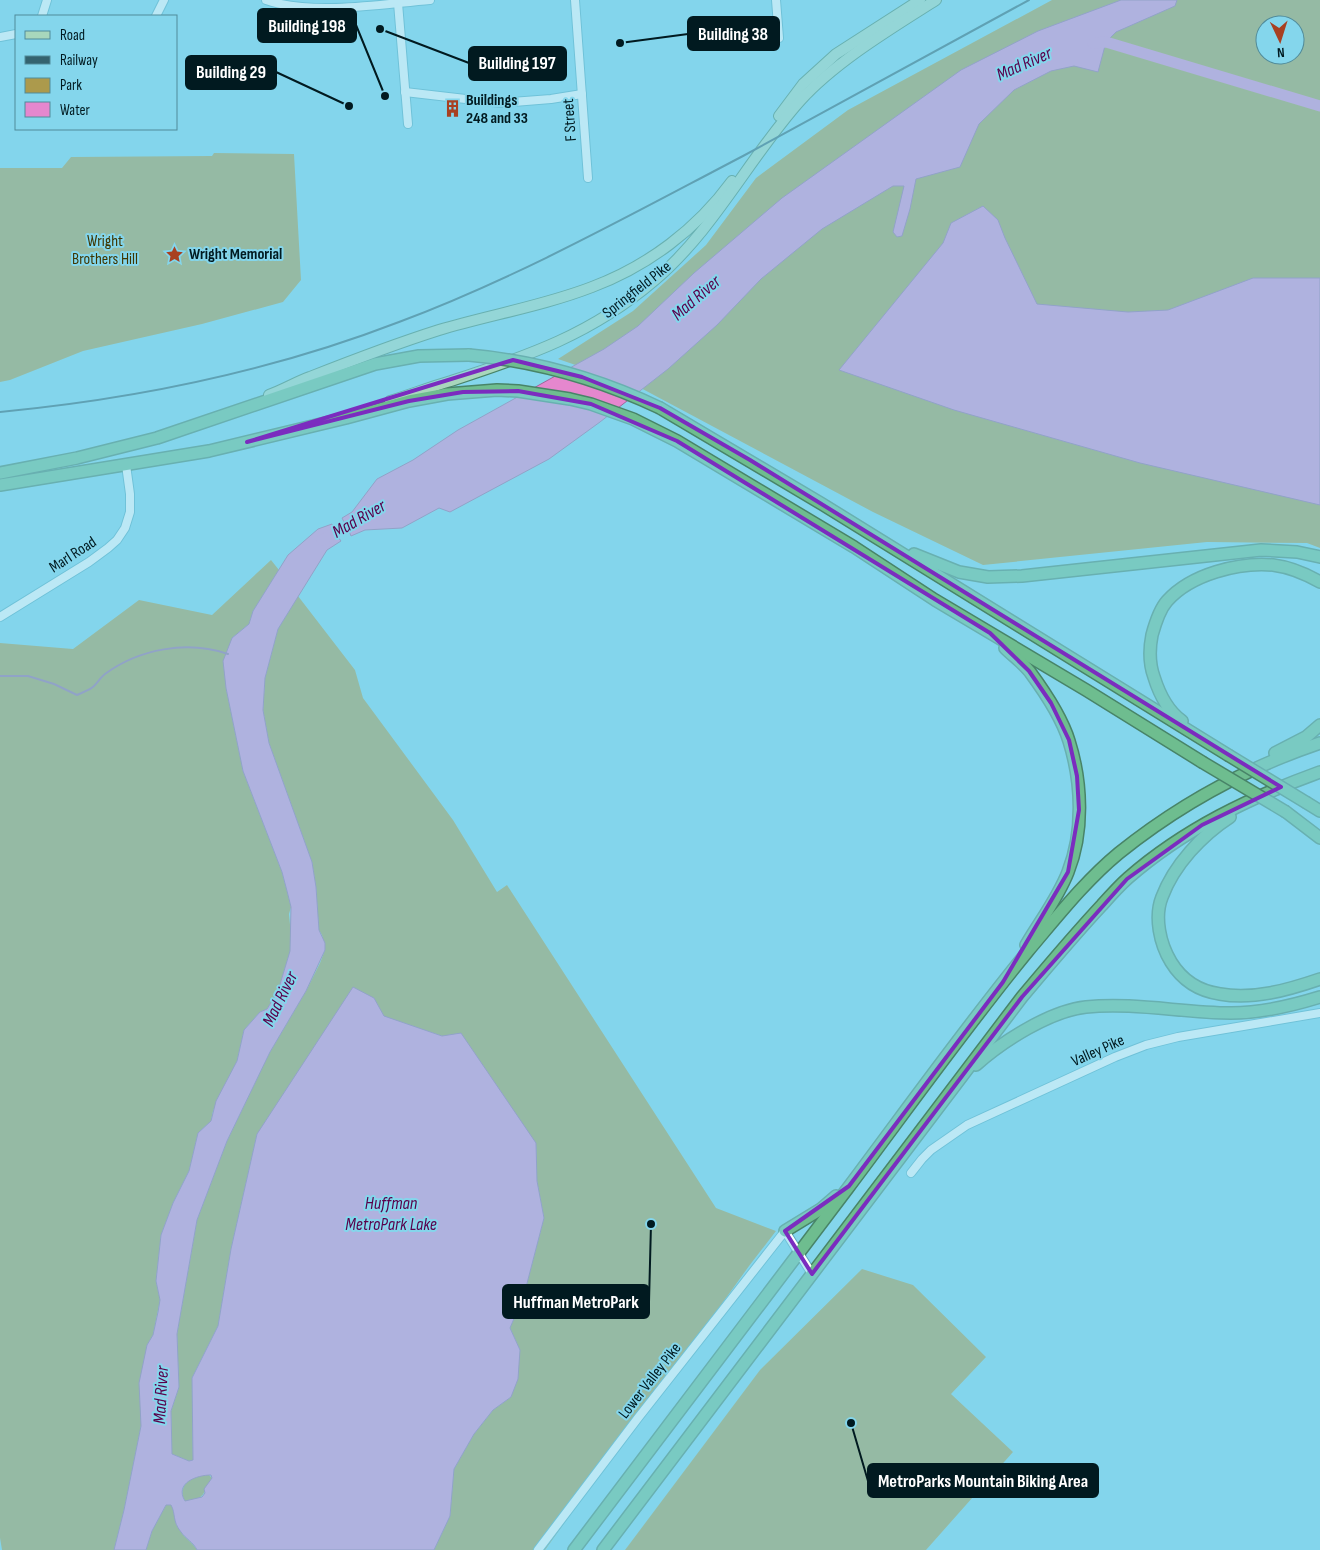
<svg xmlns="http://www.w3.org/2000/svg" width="1320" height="1550" font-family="'Sofia Sans Condensed',sans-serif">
  <rect width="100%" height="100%" fill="#84d6ec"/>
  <g fill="#ac9a4c" fill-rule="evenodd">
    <path d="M1052 0H1320V548L1307 543 1207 542 983 565 873 512 637 386 558 359 633 311 706 245 756 178 848 110ZM1265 25H1295V55H1265Z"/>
    <polygon points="214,153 294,154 301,280 283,302 202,324 83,351 10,380 0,382 0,168 62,168 71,157 210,156 212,156"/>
    <polygon points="271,560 279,570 253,611 249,624 232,638 226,688 243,771 282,872 287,891 291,907 289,914 291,935 290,951 278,991 267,1009 260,1012 244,1030 237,1061 213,1111 211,1121 198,1133 189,1171 173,1203 161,1235 156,1281 160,1300 153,1335 147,1345 141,1426 124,1510 114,1550 2,1550 0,1538 0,643 73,649 139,600 212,615"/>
    <polygon points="298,596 355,670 363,698 453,820 497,892 507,885 716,1208 776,1231 749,1266 545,1550 434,1550 450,1516 454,1469 474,1434 493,1410 511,1397 520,1350 510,1328 524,1295 544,1218 537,1181 536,1143 442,1036 383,1016 374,998 257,1134 231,1249 218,1326 192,1378 193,1460 189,1461 172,1454 171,1411 179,1387 177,1334 197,1220 227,1141 270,1052 306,991 320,963 325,950 322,935 319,930 316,887 312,862 269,743 263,710 265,678 278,629"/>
    <polygon points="862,1269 913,1285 986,1357 951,1394 1013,1452 926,1550 625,1550 760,1370"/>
    <path d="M209 1475 212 1478C203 1492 206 1500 185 1501 179 1492 184 1483 193 1477 197 1475 205 1475 209 1475Z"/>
    <path d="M166 1505H172C176 1515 173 1521 181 1532 185 1538 194 1544 197 1550H146L152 1531Z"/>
  </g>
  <g fill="#e587ce" stroke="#a1669a" fill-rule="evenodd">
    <polygon points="1121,0 1177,0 1175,6 1116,32 1106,42 1098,72 1074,66 1051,71 1014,90 979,124 960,167 916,179 910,209 902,236 897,237 893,232 904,186 893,186 822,229 761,279 717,325 668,369 600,422 549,459 450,512 439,508 402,528 365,530 351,536 349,531 355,526 347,529 345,525 352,520 344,522 342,518 352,512 377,479 413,460 458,430 604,349 638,326 694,273 782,198 961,70 1038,31"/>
    <polygon points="983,206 998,220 1005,238 1037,304 1128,312 1168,310 1253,278 1320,278 1320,505 1140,463 954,410 839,370 943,243 951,223"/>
    <path d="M332 524 334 528 328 533 335 531 337 535 331 539 338 537 341 541 327 550 278 629 265 678 263 710 269 743 312 862 316 887 319 930 325 943V950L306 991 270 1052 227 1141 197 1220 177 1334 179 1387 171 1411 172 1454 189 1461 193 1460 192 1378 218 1326 231 1249 257 1134 353 987 374 998 384 1016 442 1036 461 1033 536 1143 537 1181 544 1218 524 1295 510 1328 520 1350 518 1379 511 1397 493 1410 474 1434 454 1469 450 1516 434 1550H197C194 1543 185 1538 181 1532 172 1521 176 1514 171 1505H166L152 1531 146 1550H114L124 1510 141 1426 139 1383 147 1345 153 1335 158 1312 160 1300 156 1281 161 1235 173 1203 189 1171 198 1133 211 1121 216 1101 237 1061 244 1030 260 1012 267 1009 278 991 290 951 291 907 287 891 282 872 243 771 226 688 223 661 232 638 249 624 253 611 288 555 318 529ZM211 1475 212 1478 204 1489 205 1493 202 1497 185 1501C174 1483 197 1475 211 1475Z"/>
  </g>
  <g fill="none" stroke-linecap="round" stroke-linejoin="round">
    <path stroke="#a1669a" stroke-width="2" d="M0 676H28L54 684 77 695C83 692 90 690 94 686 98 682 101 677 105 674 139 649 187 640 228 654"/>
    <g stroke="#e587ce" stroke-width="11">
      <polyline points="1093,43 1106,42 1320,106"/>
      <polyline points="322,540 358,520"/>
    </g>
    <defs>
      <g id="minor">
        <path d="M266 0C313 16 381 4 430 0"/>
        <polyline points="575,0 588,178"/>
        <polyline points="776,0 779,38"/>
        <polyline points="398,3 408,124"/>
        <polyline points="42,16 47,0"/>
        <polyline points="156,16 164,0"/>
        <polyline points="0,37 16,34"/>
        <polyline points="405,92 500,103 551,99 582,94"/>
        <polyline points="0,617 89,562 108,548 117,540 125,528 130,512 130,494 126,465"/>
        <polyline points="911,1173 922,1159 931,1150 967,1125 1115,1057 1146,1045 1178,1037 1320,1013"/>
        <polyline points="538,1550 638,1418 785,1231 812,1274"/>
      </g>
      <g id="major">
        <polyline points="779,116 803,84 836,54 920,0"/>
        <path d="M269 395C283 390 296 382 310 377 353 360 395 344 439 330 489 315 543 306 592 287 648 266 697 229 732 181"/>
        <path d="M390 401C410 395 430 387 451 381 528 356 592 334 655 280 714 230 749 158 800 101 835 62 892 28 936 0"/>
      </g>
      <g id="highway">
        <polyline points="660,408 822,504 1228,755"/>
        <polyline points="0,473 77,458 157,438 375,364 419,356 469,355"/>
        <polyline points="0,485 209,451 346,418 409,401 447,394 497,390 518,391 570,399 591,404 633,419 677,441 854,547 935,600 1086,690 1202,762"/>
        <polyline points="914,554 959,572 988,577 1022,576 1261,550 1297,552 1320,557"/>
        <path d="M1005 648C1013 656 1023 663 1030 672 1044 691 1062 718 1069 741 1082 782 1084 832 1068 872 1058 898 1040 921 1026 945"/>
        <path d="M1182 721C1168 711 1159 693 1154 677 1149 663 1149 650 1152 635 1155 624 1159 610 1167 601 1191 574 1239 562 1273 565 1289 567 1306 574 1320 582"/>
        <polyline points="1275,753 1306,737 1320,725"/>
        <polyline points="1307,803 1320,811"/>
        <polyline points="1286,812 1320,838"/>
        <path d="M1230 817C1202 835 1174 865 1162 897 1154 917 1160 944 1171 962 1182 980 1199 991 1220 994 1253 1000 1288 990 1320 979"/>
        <path d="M976 1065C1003 1041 1050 1011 1086 1007 1134 1002 1183 1013 1231 1013 1261 1013 1291 1006 1320 997"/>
        <polyline points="785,1231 821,1209 836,1196"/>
        <path d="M574 1550C666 1430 757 1309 848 1188 908 1108 965 1028 1028 951 1057 917 1085 881 1119 853 1180 804 1246 768 1320 743"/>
        <path d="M603 1550 1022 997C1048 966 1074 935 1102 905 1110 896 1119 886 1128 878 1184 829 1251 797 1320 772"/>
      </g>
    </defs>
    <use href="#minor" stroke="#58abc0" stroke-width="10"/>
    <use href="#major" stroke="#488468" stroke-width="12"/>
    <use href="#highway" stroke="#488468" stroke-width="14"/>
    <use href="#minor" stroke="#fff" stroke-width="8"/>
    <use href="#major" stroke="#a8d7bc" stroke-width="10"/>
    <use href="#highway" stroke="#6ebd8f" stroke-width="11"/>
    <path stroke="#34636f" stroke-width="2" d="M0 412C136 399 272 371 399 322 519 277 630 215 743 156 838 105 933 52 1029 0"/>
    <defs>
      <g id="highway-bridge">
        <path d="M469 355C537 361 599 379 660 408"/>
        <polyline points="1228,755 1307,803"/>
        <polyline points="1202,762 1286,812"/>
      </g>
    </defs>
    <use href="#highway-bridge" stroke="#488468" stroke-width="14" stroke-linecap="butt"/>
    <use href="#highway-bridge" stroke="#6ebd8f" stroke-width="11"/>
  </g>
  <path d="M0 0H1320V1550H0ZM513 360 582 377 660 408 750 460 1281 787 1202 825 1127 879 1022 997 812 1274 785 1231 849 1186 1003 982 1068 872 1079 810 1077 776 1069 740 1051 703 1029 671 990 633 677 441 591 404 518 391 463 392 409 401 247 442Z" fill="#84d6ec" fill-opacity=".55" fill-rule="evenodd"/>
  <path fill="none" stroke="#7b2cbf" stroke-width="4" stroke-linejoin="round" d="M513 360 582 377 660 408 750 460 1281 787 1202 825 1127 879 1022 997 812 1274 785 1231 849 1186 1003 982 1068 872 1079 810 1077 776 1069 740 1051 703 1029 671 990 633 677 441 591 404 518 391 463 392 409 401 247 442Z"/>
  <defs>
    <symbol id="building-bare" viewBox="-9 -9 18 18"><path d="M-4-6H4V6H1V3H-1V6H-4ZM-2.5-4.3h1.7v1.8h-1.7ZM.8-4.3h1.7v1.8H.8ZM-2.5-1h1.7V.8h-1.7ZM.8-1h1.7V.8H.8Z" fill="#a84021" stroke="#84d6ec" stroke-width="2.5" paint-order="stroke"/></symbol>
    <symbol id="sight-bare" viewBox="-9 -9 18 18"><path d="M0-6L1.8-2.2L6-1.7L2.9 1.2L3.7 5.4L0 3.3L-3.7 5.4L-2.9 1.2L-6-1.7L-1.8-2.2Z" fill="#a84021" stroke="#84d6ec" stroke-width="2.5" paint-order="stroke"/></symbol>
  </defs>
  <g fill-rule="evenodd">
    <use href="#building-bare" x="440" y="96" width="25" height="25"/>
    <use href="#sight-bare" x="162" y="242" width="25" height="25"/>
  </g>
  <g text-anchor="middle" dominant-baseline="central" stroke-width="4" stroke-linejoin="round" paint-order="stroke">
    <g font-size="16" font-weight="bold" fill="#011a20" stroke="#84d6ec" text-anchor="start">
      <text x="466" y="100">Buildings<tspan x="466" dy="18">248 and 33</tspan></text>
      <text x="189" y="254">Wright Memorial</text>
    </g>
    <g font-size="16" fill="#011a20" stroke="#84d6ec">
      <text transform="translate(570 120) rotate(-94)">F Street</text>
      <text transform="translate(637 290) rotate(-38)">Springfield Pike</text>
      <text transform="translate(73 555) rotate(-33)">Marl Road</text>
      <text transform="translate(1098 1051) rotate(-24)">Valley Pike</text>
      <text transform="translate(650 1381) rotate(-52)">Lower Valley Pike</text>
    </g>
    <g font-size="16" fill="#3f3500" stroke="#84d6ec">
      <text x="105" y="241">Wright<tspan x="105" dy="18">Brothers Hill</tspan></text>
    </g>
    <g font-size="18" font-style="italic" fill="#59014b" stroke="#84d6ec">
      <text transform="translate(1024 64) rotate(-24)">Mad River</text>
      <text transform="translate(696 298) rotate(-41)">Mad River</text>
      <text transform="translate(359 519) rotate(-30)">Mad River</text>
      <text transform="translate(280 999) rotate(-64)">Mad River</text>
      <text x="391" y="1203">Huffman<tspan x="391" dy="21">MetroPark Lake</tspan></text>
      <text transform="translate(161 1395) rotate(-87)">Mad River</text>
    </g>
  </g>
  <path fill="none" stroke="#011a20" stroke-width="2" d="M385 96L356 25M620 43L688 34M380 29L469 63M349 106L276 72M651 1224L649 1302M851 1423L868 1481"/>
  <g fill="#011a20" stroke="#84d6ec" stroke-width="2">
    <circle cx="385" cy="96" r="5"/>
    <circle cx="620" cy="43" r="5"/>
    <circle cx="380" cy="29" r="5"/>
    <circle cx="349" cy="106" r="5"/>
    <circle cx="651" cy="1224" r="5"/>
    <circle cx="851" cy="1423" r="5"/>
  </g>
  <g fill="#011a20" stroke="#011a20" stroke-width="2">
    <rect x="258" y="9" width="98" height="33" rx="5"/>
    <rect x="688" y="17" width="91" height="33" rx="5"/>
    <rect x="469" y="47" width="97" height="33" rx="5"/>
    <rect x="186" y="56" width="90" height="33" rx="5"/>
    <rect x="503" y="1285" width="146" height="33" rx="5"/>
    <rect x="868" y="1464" width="230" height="33" rx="5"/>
  </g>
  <g font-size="18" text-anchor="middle" font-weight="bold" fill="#fff">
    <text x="307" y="32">Building 198</text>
    <text x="733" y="40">Building 38</text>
    <text x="517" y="69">Building 197</text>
    <text x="231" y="78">Building 29</text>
    <text x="576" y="1308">Huffman MetroPark</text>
    <text x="983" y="1487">MetroParks Mountain Biking Area</text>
  </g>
  <rect x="15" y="15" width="162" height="115" fill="#84d6ec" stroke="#508b9a"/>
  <rect x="25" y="31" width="25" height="8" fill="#a8d7bc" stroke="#508b9a"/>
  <text x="60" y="40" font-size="15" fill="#011a20">Road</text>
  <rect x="25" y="56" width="25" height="8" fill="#34636f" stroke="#508b9a"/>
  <text x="60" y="65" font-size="15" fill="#011a20">Railway</text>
  <rect x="25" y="78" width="25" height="15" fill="#ac9a4c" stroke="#508b9a"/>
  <text x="60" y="90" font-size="15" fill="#011a20">Park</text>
  <rect x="25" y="102" width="25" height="15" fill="#e587ce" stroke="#508b9a"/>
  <text x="60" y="115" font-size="15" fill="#011a20">Water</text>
  <g transform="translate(1280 40) rotate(176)"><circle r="24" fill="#84d6ec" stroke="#508b9a"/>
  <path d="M0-4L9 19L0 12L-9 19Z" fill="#a84021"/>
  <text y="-8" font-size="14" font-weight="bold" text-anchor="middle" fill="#011a20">N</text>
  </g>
</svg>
